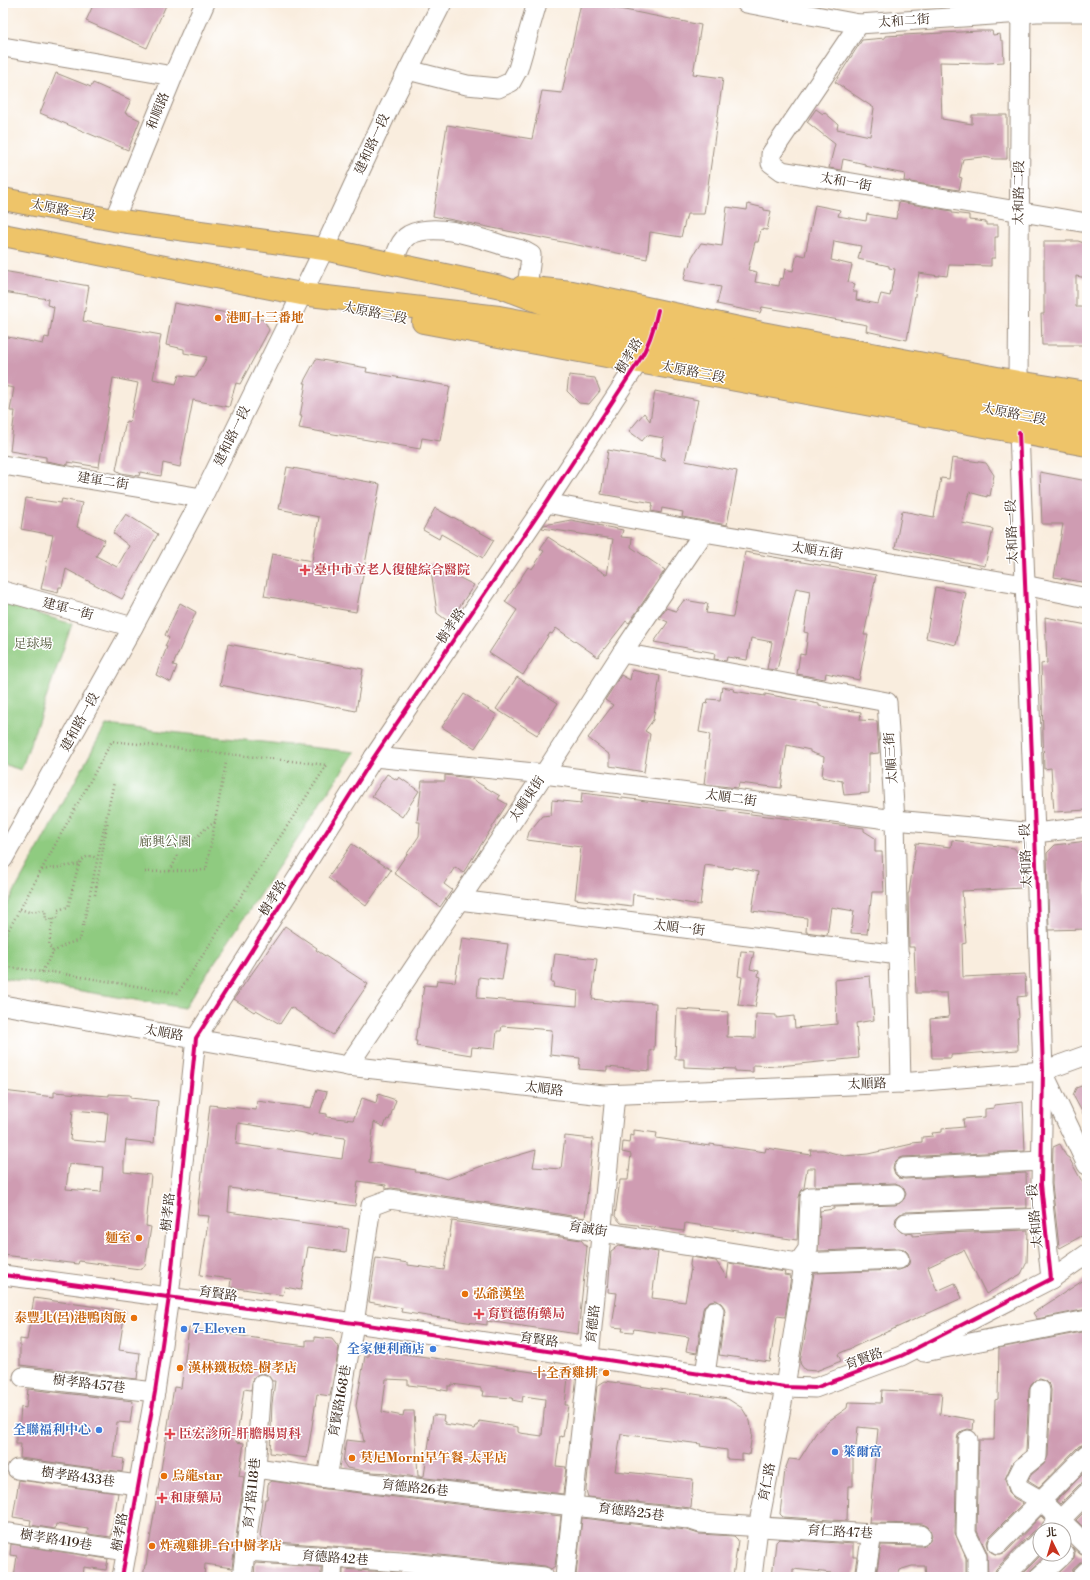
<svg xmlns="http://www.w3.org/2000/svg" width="1090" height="1580" font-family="'Libre Bodoni','Noto Serif TC',serif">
  <rect width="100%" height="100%" fill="#fff"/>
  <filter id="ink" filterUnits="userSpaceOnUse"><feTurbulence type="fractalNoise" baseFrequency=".025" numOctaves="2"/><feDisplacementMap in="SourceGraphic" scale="8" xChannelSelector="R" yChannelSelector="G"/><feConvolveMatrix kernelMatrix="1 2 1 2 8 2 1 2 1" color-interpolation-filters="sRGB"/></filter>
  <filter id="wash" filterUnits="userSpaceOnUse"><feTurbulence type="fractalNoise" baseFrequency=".012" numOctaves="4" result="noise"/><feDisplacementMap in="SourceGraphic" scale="16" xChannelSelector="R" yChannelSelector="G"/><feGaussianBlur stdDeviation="0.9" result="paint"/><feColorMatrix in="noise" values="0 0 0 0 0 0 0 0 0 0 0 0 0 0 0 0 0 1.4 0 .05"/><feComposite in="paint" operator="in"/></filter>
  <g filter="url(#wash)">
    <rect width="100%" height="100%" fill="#f9edde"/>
    <g fill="#8fcb80" stroke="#657a4f">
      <polygon points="3,603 72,624 21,770 3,764"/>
      <polygon points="106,725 355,752 184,1008 3,978 3,912"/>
    </g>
    <g id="blocks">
      <g fill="#cf9cb2" fill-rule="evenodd">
        <polygon points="94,3 167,3 147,48 86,21"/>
        <polygon points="581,3 589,3 701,25 693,74 723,78 704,214 687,214 681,237 650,232 647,259 433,216 447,125 532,139 542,91 562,93"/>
        <polygon points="979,31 992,31 993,35 1000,34 1001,41 1003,41 1004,62 987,63 940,62 942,119 972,124 972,115 1007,115 1007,159 995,159 983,157 963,159 959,177 962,178 959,190 904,181 905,174 865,166 865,164 843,159 841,170 829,168 835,144 807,122 816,109 823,114 824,112 838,124 837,129 870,136 874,108 835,82 862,40 885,38 885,36"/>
        <polygon points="56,73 91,87 93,83 131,100 125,113 140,120 128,150 40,113"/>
        <path d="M899 202 952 211V213L969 215V220L986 222V225H998V237H995V258H991V266L949 265 947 276 939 275V276L919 273 907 340 866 331 867 325 811 315 762 307 760 313 717 304 721 287 684 280 687 266 690 267 692 257 701 243 722 246 727 207 747 210 748 204 764 208V210L771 211 767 230 761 229 758 242H755L748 270 757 272 755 282 779 286 780 278 783 279 785 269 793 271 797 254 805 256 815 205 840 210 838 216 866 221 867 214 896 219ZM834 241 861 246 858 259 889 266V268L895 269 890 296 881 294 878 304 856 300 857 292H853L855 284 848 282 852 265 831 260Z"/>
        <polygon points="1044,241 1078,241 1087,244 1087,278 1076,276 1076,307 1087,307 1087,331 1084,345 1042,345 1041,314 1044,314"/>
        <polygon points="3,271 89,286 83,321 161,335 153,379 176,384 179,375 196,377 207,357 184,353 184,349 166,345 174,303 264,320 269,330 240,384 236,383 229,407 193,400 180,467 163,463 161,476 140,472 139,476 121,473 116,470 126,421 130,422 138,383 113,378 99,467 68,462 68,465 46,461 46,457 10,451 15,411 10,411 14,388 3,386 3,336 43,344 45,337 49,338 54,307 47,305 48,299 3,292"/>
        <polygon points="316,359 367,368 366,372 450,386 440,441 422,438 420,449 299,428 302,416 300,416 306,383 303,383"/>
        <polygon points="569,375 595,378 600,391 589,404 579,403 567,391"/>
        <polygon points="655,391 698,400 685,461 737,471 727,525 682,517 683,512 662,508 661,513 651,511 653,503 601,494 608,450 666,460 661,456 664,438 647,435 642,441 629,431 644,413 650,421"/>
        <polygon points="952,458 986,463 994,475 990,496 987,495 987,497 969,492 962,523 993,529 985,566 895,548 902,511 934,517 941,478 949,479"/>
        <polygon points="287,467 380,484 356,612 264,596 272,554 312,561 319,517 279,509"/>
        <polygon points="1040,472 1087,481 1087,583 1054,577 1063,524 1042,524"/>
        <polygon points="26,498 61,503 62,499 82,503 77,527 105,540 96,556 117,567 129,546 113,533 126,514 158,534 122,599 66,569 62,587 59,587 58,593 41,589 53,535 21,529"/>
        <polygon points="435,508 453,518 453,517 494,540 483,558 441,534 439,539 423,530"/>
        <polygon points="571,520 623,530 621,537 632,538 631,547 665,570 629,623 626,621 598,657 556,628 552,634 550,633 523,675 489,653 517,610 505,602 528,567 532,569 544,551 540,549 548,537 607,575 613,539 542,528 544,525"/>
        <polygon points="745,552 876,575 864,635 868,635 859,680 826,673 825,679 797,674 800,654 805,655 808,633 804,632 810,591 796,588 777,670 767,669 772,642 751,638 747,660 727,657 726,661 714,659 715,653 654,642 668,622 659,618 666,608 676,611 684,600 708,604 706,613 733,617"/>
        <polygon points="430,563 474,585 449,622 437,613"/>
        <polygon points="935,587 966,593 956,645 926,638"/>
        <polygon points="180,603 196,612 173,665 177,666 171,682 156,675 167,647 165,646 169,638 165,635"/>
        <polygon points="1045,617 1087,625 1087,810 1054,812 1051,768 1044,769 1041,664 1047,663"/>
        <polygon points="228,644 363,669 356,711 220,685"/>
        <polygon points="632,670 660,676 653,720 645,731 650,734 644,772 610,766 610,755 588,738 613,705 605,700 621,675 630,680"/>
        <polygon points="517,677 558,703 537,735 496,709"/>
        <polygon points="722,687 734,689 733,691 765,696 765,694 819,704 819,706 861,712 860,720 877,721 879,753 869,754 869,793 844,795 842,781 822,777 824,757 810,752 810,750 787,745 781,788 739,783 738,788 704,784 710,734 699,732 704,703 707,704 708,699 720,700"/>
        <polygon points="464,694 497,715 475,748 442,727"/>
        <polygon points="387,774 397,780 399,777 419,791 402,817 372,796"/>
        <polygon points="445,775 470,778 500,796 498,799 507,804 463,873 455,867 444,884 452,890 440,907 394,873 419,836 420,822 417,822 422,781 445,781"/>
        <polygon points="582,793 864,828 864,831 875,838 875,852 882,852 884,892 872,892 867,934 851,933 854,911 831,907 827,935 806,932 807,918 752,911 758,872 733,867 733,869 705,865 700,905 633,894 632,906 575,899 581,847 527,840 529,832 542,816 551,815 552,800 581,803"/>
        <polygon points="952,840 1014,848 1022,858 1023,888 962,891 966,943 962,944 963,977 1025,974 1026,996 1017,997 1019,1018 1017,1019 1018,1050 951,1055 951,1058 932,1058 930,1019 949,1017 947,993 916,993 914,947 909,947 908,893 909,893 916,843 951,847"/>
        <polygon points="1087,841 1087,929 1049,930 1047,853 1055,845"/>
        <polygon points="352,844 391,870 366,906 328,878"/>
        <polygon points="285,926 317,948 316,950 368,984 333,1035 291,1007 280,1024 256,1010 254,1012 234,999"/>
        <polygon points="462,938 508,944 502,980 479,977 477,998 577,1006 578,991 553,987 554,982 551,982 555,954 597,959 592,999 620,1002 620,1001 656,1003 654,1050 650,1050 650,1071 607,1067 607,1071 579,1069 580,1058 550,1055 552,1030 502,1026 501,1031 497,1031 495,1049 472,1047 471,1055 416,1046 417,1041 415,1041 417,1028 418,1028 424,985 436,986 437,980 455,982"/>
        <polygon points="741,951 754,952 750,969 759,971 758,976 761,977 755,1007 738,1005 742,977 738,976"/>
        <polygon points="870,976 874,1020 856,1023 859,1058 779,1066 753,1065 753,1072 735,1071 735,1069 684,1067 684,1059 675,1059 677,1009 728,1012 727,1037 755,1038 756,1014 776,1015 776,1018 794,1016 795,1028 837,1024 835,980"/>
        <polygon points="1087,1084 1087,1121 1073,1095 1076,1088"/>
        <path d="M317 1090 327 1092 320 1113 327 1114V1117L353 1120 362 1098 376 1103 378 1094 396 1100 389 1120 387 1119 384 1127 374 1122 369 1162 416 1170 415 1172 426 1173 447 1179 482 1166 536 1150 533 1167 561 1169 565 1136 593 1139 585 1218 392 1188 386 1189V1185L358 1181 355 1206 230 1188 228 1212 349 1229 346 1252 308 1247 301 1290 285 1287 283 1295 230 1287 231 1279 200 1275 209 1216 197 1215 210 1105 256 1110 257 1101 311 1108ZM238 1123 304 1133 313 1136 314 1134 345 1138 342 1159 236 1144Z"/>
        <path d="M3 1091 54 1097V1092L109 1096V1094L130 1095V1098L158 1101 154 1143 126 1140 124 1161V1172L151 1175 146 1226 151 1227 145 1266 140 1269 79 1261 78 1264 3 1255ZM73 1110 108 1113 105 1143 70 1140ZM69 1164 103 1167 101 1192 66 1189Z"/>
        <polygon points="1023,1102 1025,1151 903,1157 898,1159 894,1163 893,1168 895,1174 899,1178 905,1179 1026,1173 1027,1208 906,1212 900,1214 896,1218 895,1223 897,1228 901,1232 913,1234 913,1236 945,1233 1028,1230 1027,1262 1021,1274 986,1294 964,1250 928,1267 937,1291 955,1283 962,1298 838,1354 841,1361 816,1371 805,1370 801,1365 800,1362 806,1331 805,1327 814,1273 899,1270 905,1268 909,1264 910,1259 908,1253 904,1249 899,1248 818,1251 820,1211 834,1209 834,1207 895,1205 900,1203 904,1199 906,1194 904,1189 900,1185 895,1183 815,1186 815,1168 807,1168 804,1188 801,1191 799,1197 797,1240 685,1223 684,1231 621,1223 615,1216 620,1180 628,1180 631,1154 622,1152 623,1142 629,1143 630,1135 634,1136 634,1130 657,1133 656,1138 710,1146 710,1144 765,1152 766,1148 811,1155 810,1150 823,1150 844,1156 868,1154 912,1144 912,1143 922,1142 922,1137 933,1136 932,1133 942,1132 942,1129 964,1127 963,1119 985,1117 985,1109 994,1108 994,1105"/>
        <polygon points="1060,1144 1066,1156 1069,1158 1084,1185 1084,1204 1087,1203 1087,1233 1060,1248 1059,1247 1052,1184 1053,1147"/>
        <polygon points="452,1221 581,1240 587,1247 578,1334 487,1321 487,1325 401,1312 402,1308 369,1302 376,1258 408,1263 408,1265 444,1270"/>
        <polygon points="618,1246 658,1252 652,1298 685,1302 691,1268 690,1265 691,1257 716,1261 727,1278 729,1263 785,1272 784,1275 791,1276 785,1317 777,1316 770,1362 719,1355 725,1312 724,1307 721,1303 716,1300 710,1301 705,1305 703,1309 697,1353 686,1351 689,1337 634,1329 633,1332 622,1331 623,1328 612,1327 617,1293 608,1292 611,1251"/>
        <polygon points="1087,1278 1087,1309 1037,1319 1033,1313"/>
        <polygon points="34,1298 125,1311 119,1350 140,1353 137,1379 20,1365 20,1339 27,1340"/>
        <polygon points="189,1328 275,1341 275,1342 306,1346 306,1340 315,1340 315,1337 332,1339 339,1348 330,1396 317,1394 307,1458 270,1453 272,1404 275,1381 272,1381 268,1375 263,1373 258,1374 253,1378 251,1390 244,1389 236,1442 244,1443 239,1476 244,1477 232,1568 205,1564 204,1577 143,1577 145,1565 146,1565 174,1387 181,1388"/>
        <polygon points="1087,1331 1087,1443 1079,1446 1039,1487 1028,1480 1031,1475 1044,1464 1048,1456 1051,1390 1050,1385 1046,1381 1040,1379 1035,1380 1031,1384 1029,1390 1026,1451 1012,1463 1005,1479 1009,1492 1014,1498 1023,1503 990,1536 987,1542 988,1547 991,1552 995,1554 1001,1554 1006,1552 1041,1516 1045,1520 1039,1529 1032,1532 996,1569 993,1577 988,1577 987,1552 977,1531 979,1440 994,1440 995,1400 998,1399 999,1348"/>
        <path d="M370 1349 568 1377 565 1405H568L563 1437 560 1436 556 1466 566 1467 563 1494 392 1474V1473L371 1472 347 1468 343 1462 346 1440 364 1442 356 1406 365 1356H369ZM386 1379 408 1380V1385L437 1388V1389L448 1391V1386H451L452 1384 481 1388V1391H484L483 1396 513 1398 512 1400 522 1402 523 1396 545 1399 542 1436 520 1433 518 1432V1427L479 1421 478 1426H476L475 1429 445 1424V1422L443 1421 444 1416 433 1415 424 1476H418L414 1411H404L403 1416 382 1412Z"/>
        <polygon points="605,1381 728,1399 742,1408 750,1421 752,1434 749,1455 742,1454 742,1460 727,1459 727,1450 700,1446 701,1444 621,1434 615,1471 693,1479 691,1508 588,1497 586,1490 597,1386"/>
        <polygon points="28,1389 133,1401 130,1423 117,1422 113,1457 124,1459 122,1472 20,1458 21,1444 16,1444 16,1431 19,1431 21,1407 26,1408"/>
        <polygon points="882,1390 942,1393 940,1414 974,1420 973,1430 968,1429 962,1431 958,1435 957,1440 955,1533 966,1558 966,1577 926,1577 925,1566 912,1566 899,1570 897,1577 876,1577 881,1545 921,1546 926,1545 930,1541 932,1536 930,1529 927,1526 922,1524 869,1523 878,1429 858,1427 855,1456 853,1455 853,1486 848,1486 847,1521 783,1517 780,1514 785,1470 789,1459 799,1460 816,1433 830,1420 847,1408 848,1402 881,1403"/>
        <polygon points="1087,1470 1087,1482 1079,1485 1060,1504 1056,1501"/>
        <polygon points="19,1480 118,1493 111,1537 87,1534 88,1529 56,1524 55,1529 30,1525 31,1520 13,1517"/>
        <polygon points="272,1481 326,1489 561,1516 555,1566 551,1569 545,1566 401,1551 263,1541 260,1536 265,1499 267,1499 268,1484"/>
        <polygon points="1087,1509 1087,1531 1076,1520"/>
        <polygon points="582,1518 686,1530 699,1534 734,1536 738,1540 733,1577 590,1577 576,1575"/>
        <polygon points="779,1539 853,1544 853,1557 857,1557 854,1577 831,1577 832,1573 793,1569 793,1577 772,1577 776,1542"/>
        <polygon points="11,1544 108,1559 106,1570 84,1567 83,1577 14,1577 17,1556 10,1555"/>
        <polygon points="1072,1547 1080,1554 1087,1557 1087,1560 1080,1563 1073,1569 1070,1577 1055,1577 1074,1558 1075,1552"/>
        <polygon points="1042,1554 1048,1554 1032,1569 1028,1577 1019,1577"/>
        <polygon points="255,1563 321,1567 321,1577 254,1577"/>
        <polygon points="343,1569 399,1573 404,1577 343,1577"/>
      </g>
    </g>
  </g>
  <g filter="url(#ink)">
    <use href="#blocks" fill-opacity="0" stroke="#9a8c7e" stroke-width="1"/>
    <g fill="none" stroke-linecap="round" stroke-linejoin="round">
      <defs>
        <g id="minor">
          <polyline points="746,3 859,24 1037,12 1087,12"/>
          <polyline points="859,24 771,154 771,163 782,171 1087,223"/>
          <polyline points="3,47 173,76"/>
          <polyline points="408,70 467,85 498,88 511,82 518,69 537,3"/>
          <polyline points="114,220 173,76 205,3"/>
          <path d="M393 264C396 254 400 240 409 235 436 221 479 238 505 246 515 248 522 249 531 255L530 265 527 287"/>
          <polyline points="1018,382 1021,3"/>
          <polyline points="1019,432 1035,833 1043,1071 1041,1184 1051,1279"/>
          <polyline points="3,465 202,498"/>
          <polyline points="546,503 704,532 1024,585 1087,598"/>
          <polyline points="3,591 133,627"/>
          <polyline points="622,653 887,702 895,820 901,1083"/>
          <polyline points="374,757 544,774 895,820 1035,833 1087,827"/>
          <polyline points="3,859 133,627 202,498 324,249 389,108 442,3"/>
          <polyline points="459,900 899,955"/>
          <polyline points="3,1005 348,1066 603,1095 901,1083 1043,1071 1087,1055"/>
          <polyline points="348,1066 544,774 622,653 704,532"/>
          <polyline points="1044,1074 1087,1165"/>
          <polyline points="904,1168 1041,1161"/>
          <polyline points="906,1223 1044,1218"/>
          <polyline points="798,1263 808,1249 810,1197 895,1194"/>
          <polyline points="798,1263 899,1259"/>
          <path d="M3 1275C264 1309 525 1347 785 1387L815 1388 901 1356 1051 1279 1087 1254"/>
          <polyline points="924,1352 1087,1320"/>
          <polyline points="705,1375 714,1311"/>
          <polyline points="23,1377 155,1392"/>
          <polyline points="1040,1390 1037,1456 1022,1468 1016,1480 1019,1488 1040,1500 1087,1546"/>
          <polyline points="968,1440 966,1533 977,1556 977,1577"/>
          <polyline points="256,1468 327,1478 688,1519 700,1523 872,1534 921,1535"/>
          <polyline points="17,1469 138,1485"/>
          <polyline points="327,1478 354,1324 371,1206 390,1199 798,1263 803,1271 785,1387 758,1528 752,1577"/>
          <polyline points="1050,1530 1087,1493"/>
          <polyline points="9,1533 127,1551"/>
          <polyline points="998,1544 1087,1454"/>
          <polyline points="246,1551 400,1562 544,1577"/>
          <polyline points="122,1577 155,1392 169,1297 196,1038 374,757 546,503 646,350"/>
          <polyline points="242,1577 256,1468 262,1384"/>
          <polyline points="332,1577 333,1558"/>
          <polyline points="565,1577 589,1357 615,1095"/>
          <polyline points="865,1577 872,1534"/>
          <polyline points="1004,1577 1040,1540"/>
          <polyline points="1039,1577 1064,1554"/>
          <polyline points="1081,1577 1087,1571"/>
        </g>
        <g id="major">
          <polyline points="3,199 114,220 324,249 501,287 548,305 754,348 1087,412"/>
          <polyline points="3,235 301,294 499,317 1087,428"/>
          <polyline points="522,287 572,292 762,333 1018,382 1087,393"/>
          <polyline points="423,322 1087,445"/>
        </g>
      </defs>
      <use href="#minor" stroke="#9a8c7e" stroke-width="21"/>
      <use href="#major" stroke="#9a8c7e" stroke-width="24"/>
      <g stroke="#9a8c7e" stroke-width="2.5" stroke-dasharray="1 3" stroke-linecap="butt">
        <polyline points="187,846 206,828 215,822"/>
        <polyline points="42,870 80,864"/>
        <polyline points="170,871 178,855"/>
        <polyline points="145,872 206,870 227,757"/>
        <polyline points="95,895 108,820"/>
        <path d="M20 909 29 912 45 910 46 920 58 918V910L68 907C71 897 76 871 80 863 84 857 90 854 96 858"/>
        <polyline points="3,940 112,741 327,765 178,993 52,972 42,972 3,966"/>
        <polyline points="53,952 67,944 80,940 114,782"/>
        <polyline points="42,972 53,952 49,945 53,919"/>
      </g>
      <use href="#minor" stroke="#fff" stroke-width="19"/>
      <use href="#major" stroke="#eec469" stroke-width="22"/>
      <defs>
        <g id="cycleway">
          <path d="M3 1275C264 1309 525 1347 785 1387L815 1388 901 1356 1051 1279 1041 1184 1043 1071 1035 833 1019 432"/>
          <path d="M122 1577 155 1392 169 1297 196 1038 374 757 546 503 639 361C649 345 654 329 658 310"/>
        </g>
      </defs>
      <use href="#cycleway" stroke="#fff" stroke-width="6"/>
      <use href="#cycleway" stroke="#d6006c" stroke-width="4"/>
    </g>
  </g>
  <g fill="#e8710a" stroke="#fff" stroke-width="1.5">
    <circle cx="218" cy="318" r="4"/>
    <circle cx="139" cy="1238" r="4"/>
    <circle cx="465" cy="1294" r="4"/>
    <circle cx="134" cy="1318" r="4"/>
    <circle cx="180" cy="1368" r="4"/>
    <circle cx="606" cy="1373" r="4"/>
    <circle cx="352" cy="1458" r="4"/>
    <circle cx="164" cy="1476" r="4"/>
    <circle cx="152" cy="1546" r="4"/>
  </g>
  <g fill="#e0444e" stroke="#fff" stroke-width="1.5">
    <path d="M303 564h4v4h4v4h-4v4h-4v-4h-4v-4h4z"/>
    <path d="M477 1308h4v4h4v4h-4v4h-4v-4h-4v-4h4z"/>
    <path d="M168 1428h4v4h4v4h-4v4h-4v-4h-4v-4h4z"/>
    <path d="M160 1492h4v4h4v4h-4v4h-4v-4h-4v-4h4z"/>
  </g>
  <g fill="#3f7fe0" stroke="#fff" stroke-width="1.5">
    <circle cx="184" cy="1329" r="4"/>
    <circle cx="433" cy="1349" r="4"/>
    <circle cx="99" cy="1430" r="4"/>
    <circle cx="835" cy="1452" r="4"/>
  </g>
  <g text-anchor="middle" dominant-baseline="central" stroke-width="3" stroke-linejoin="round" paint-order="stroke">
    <g font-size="13" fill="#3b2a1e" stroke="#fff">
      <text transform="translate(904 21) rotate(-4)">太和二街</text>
      <text transform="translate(158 111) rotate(-68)">和順路</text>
      <text transform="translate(372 144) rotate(-65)">建和路一段</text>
      <text transform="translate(846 182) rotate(10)">太和一街</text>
      <text transform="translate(1019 193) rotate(-89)">太和路二段</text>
      <text transform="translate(63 210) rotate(11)">太原路三段</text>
      <text transform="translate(375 313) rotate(11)">太原路三段</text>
      <text transform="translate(629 356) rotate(-59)">樹孝路</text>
      <text transform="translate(693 372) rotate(11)">太原路三段</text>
      <text transform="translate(1014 414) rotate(11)">太原路三段</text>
      <text transform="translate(232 436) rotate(-64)">建和路一段</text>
      <text transform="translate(103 481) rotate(9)">建軍二街</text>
      <text transform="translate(1012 532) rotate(-92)">太和路一段</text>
      <text transform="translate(817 551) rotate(9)">太順五街</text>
      <text transform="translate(68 609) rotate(15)">建軍一街</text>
      <text transform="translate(451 626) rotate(-56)">樹孝路</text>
      <text transform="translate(80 722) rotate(-61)">建和路一段</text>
      <text transform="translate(891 758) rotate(-94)">太順三街</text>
      <text transform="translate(731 798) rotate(8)">太順二街</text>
      <text transform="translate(527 799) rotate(-56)">太順東街</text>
      <text transform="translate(1026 856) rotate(-92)">太和路一段</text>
      <text transform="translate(273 898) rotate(-58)">樹孝路</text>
      <text transform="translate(679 928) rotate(7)">太順一街</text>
      <text transform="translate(164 1033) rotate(10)">太順路</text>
      <text transform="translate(867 1084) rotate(-2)">太順路</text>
      <text transform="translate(544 1089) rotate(7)">太順路</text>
      <text transform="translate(168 1212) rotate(-84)">樹孝路</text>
      <text transform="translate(1035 1216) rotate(-95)">太和路一段</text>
      <text transform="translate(588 1229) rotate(9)">育誠街</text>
      <text transform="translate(218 1294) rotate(8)">育賢路</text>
      <text transform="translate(593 1324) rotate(-84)">育德路</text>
      <text transform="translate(539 1340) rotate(8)">育賢路</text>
      <text transform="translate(864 1359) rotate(-20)">育賢路</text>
      <text transform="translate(89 1384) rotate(7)">樹孝路457巷</text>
      <text transform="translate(340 1401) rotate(-80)">育賢路168巷</text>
      <text transform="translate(78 1477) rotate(8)">樹孝路433巷</text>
      <text transform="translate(767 1482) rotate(-79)">育仁路</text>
      <text transform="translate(415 1488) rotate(6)">育德路26巷</text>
      <text transform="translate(252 1493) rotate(-84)">育才路118巷</text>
      <text transform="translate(631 1512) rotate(7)">育德路25巷</text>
      <text transform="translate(120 1532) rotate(-80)">樹孝路</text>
      <text transform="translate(840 1532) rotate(3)">育仁路47巷</text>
      <text transform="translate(56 1540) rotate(9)">樹孝路419巷</text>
      <text transform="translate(335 1558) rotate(4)">育德路42巷</text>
    </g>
    <g font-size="13" font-weight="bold" fill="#c56008" stroke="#fff" text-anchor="start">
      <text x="226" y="318">港町十三番地</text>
      <text x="131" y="1238" text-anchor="end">麵室</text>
      <text x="473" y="1294">弘爺漢堡</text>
      <text x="126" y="1318" text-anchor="end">泰豐北(呂)港鴨肉飯</text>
      <text x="188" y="1368">漢林鐵板燒-樹孝店</text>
      <text x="598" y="1373" text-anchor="end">十全香雞排</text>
      <text x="360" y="1458">莫尼Morni早午餐-太平店</text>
      <text x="172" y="1476">烏龍star</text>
      <text x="160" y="1546">炸魂雞排-台中樹孝店</text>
    </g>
    <g font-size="13" font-weight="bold" fill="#be3a42" stroke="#fff" text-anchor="start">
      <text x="314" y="570">臺中市立老人復健綜合醫院</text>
      <text x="487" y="1314">育賢德侑藥局</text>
      <text x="179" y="1434">臣宏診所-肝膽腸胃科</text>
      <text x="170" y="1498">和康藥局</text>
    </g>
    <g font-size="13" fill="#545a3b" stroke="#fff">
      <text x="33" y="644">足球場</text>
      <text x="165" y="842">廊興公園</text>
    </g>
    <g font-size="13" font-weight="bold" fill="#366cbe" stroke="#fff" text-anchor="start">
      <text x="192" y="1329">7-Eleven</text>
      <text x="425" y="1349" text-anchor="end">全家便利商店</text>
      <text x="91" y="1430" text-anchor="end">全聯福利中心</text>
      <text x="843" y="1452">萊爾富</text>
    </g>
  </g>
  <rect width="1090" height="1580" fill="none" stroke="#fff" stroke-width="16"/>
  <g transform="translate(1052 1542) rotate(355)"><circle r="19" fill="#ffffff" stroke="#b1aaa5"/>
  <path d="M0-3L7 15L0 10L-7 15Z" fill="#c8321e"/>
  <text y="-6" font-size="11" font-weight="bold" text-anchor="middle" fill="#3b2a1e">北</text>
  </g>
</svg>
